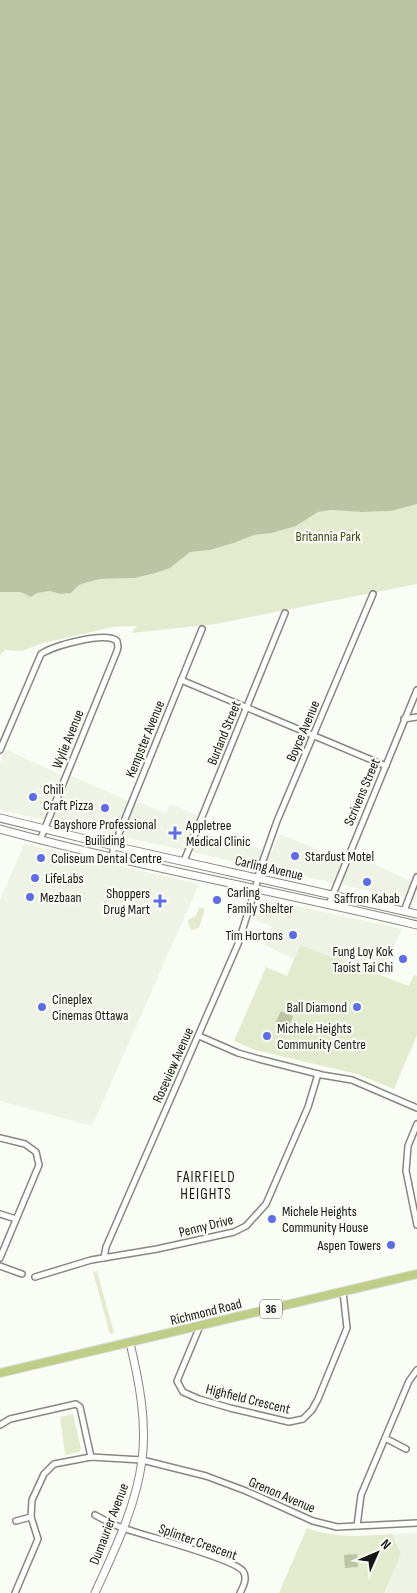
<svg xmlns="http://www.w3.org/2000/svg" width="417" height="1593" font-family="'Sofia Sans Condensed',sans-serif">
  <rect width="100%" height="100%" fill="#fafcf6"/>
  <g fill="#eff3e6">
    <polygon points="5,749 68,778 70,775 135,804 138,802 166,813 170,804 206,819 201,833 272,852 280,834 349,862 352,854 417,884 416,901 0,810 0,764"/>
    <polygon points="24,844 199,884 92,1126 0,1101 0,900"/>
    <polygon points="262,899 315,910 402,929 380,976 300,945 294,959 264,945 272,926 255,920"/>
    <polygon points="417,1533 417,1593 384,1593 401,1554 392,1534"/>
  </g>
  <g fill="#e2ebcd">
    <polygon points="412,504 417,504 417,584 215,624 131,633 137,626 113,627 43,643 22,651 5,650 0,655 0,592 20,592 31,597 37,593 50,591 60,594 71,593 79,585 88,582 101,579 135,578 157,573 170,568 190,552 210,550 234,543 254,535 272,533 296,526 318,512 331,510 362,512 391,511"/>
    <polygon points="199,907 205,909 199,928 192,930 189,927 188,920 196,916"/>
    <polygon points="300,945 409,986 414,975 417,976 417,1035 394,1089 357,1074 255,1050 234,1041 266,967 287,976"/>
    <polygon points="97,1271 114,1333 110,1334 93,1272"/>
    <polygon points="73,1414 81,1449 79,1452 65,1455 60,1417"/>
    <path d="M307 1528C335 1539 363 1536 392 1534L401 1554 384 1593H279Z"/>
  </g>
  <g fill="#bcc4a4">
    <polygon points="0,0 417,0 417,504 391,511 362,512 331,510 318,512 296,526 272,533 254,535 234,543 210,550 190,552 170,568 156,573 135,578 101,579 88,582 79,585 71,593 60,594 50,591 37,593 31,597 20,592 0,592"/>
    <polygon points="281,1011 293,1016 288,1029 275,1024"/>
    <polygon points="357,1554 358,1567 345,1568 344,1555"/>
  </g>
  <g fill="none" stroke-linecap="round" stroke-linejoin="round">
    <defs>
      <g id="street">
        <polyline points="181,680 386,766"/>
        <polyline points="404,719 417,717"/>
        <path d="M0 750 41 654C53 646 105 631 117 641L118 647 117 651 40 840"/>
        <polyline points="112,857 114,846 202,629"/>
        <polyline points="184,861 285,613"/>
        <polyline points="329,904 417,690"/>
        <polyline points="404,911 417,877"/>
        <polyline points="199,1036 238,1053 259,1059 322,1075 352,1080 417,1108"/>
        <polyline points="417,1124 408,1146 406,1171 417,1225"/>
        <polyline points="0,1138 25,1144 36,1152 39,1165 0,1258"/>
        <polyline points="0,1214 16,1219"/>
        <polyline points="104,1258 106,1247 238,944 255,890 260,869 277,821 373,594"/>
        <polyline points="0,1266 22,1274"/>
        <polyline points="35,1277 91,1260 157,1249 234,1232 246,1226 266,1204 308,1107 318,1074"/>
        <polyline points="200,1326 177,1381 183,1392 199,1399 230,1408 289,1422 303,1419 312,1410 318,1399 347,1328 343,1292"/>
        <polyline points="0,1425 10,1419 76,1404 80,1407 91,1457"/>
        <polyline points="385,1438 406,1449"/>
        <path d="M95 1515C104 1520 113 1525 123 1528 145 1536 232 1558 243 1571 248 1578 243 1587 240 1593"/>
        <polyline points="16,1521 31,1517"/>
        <polyline points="357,1526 361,1495 409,1381 417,1370"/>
        <polyline points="15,1593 38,1539 31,1517 32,1500 44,1474 54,1464 91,1457 142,1460 206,1476 246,1491 313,1521 337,1527 417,1523"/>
      </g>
      <g id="secondary">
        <polyline points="0,818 114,846 417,914"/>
        <path d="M0 829C138 867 278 891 417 925"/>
        <path d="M95 1593C114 1551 136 1507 142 1460 147 1421 139 1381 130 1343"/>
      </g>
      <polyline id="primary" points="0,1373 417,1274"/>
    </defs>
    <use href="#street" stroke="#868782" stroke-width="8"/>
    <use href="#secondary" stroke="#868782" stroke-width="9"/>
    <use href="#primary" stroke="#dadada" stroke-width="10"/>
    <use href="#street" stroke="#fff" stroke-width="5"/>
    <use href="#secondary" stroke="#fff" stroke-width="7"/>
    <use href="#primary" stroke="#bfcd87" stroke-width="8"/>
  </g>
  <g fill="#5f6de4" stroke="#fafcf6" stroke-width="2">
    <circle cx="33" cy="797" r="5"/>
    <circle cx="105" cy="808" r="5"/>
    <path d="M172.5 825.5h5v5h5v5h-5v5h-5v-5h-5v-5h5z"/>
    <circle cx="295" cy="856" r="5"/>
    <circle cx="41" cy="858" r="5"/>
    <circle cx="35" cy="878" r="5"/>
    <circle cx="367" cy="882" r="5"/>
    <circle cx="30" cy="897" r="5"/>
    <circle cx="217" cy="900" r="5"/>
    <path d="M157.5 893.5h5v5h5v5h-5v5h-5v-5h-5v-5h5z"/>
    <circle cx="293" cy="935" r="5"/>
    <circle cx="403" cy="959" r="5"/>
    <circle cx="42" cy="1007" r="5"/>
    <circle cx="357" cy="1007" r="5"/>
    <circle cx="267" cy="1036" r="5"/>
    <circle cx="272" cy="1219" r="5"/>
    <circle cx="391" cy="1245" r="5"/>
  </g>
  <g text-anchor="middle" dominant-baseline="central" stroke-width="4.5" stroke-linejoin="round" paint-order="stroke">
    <rect fill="#fafcf6" stroke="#5b5c58" stroke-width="1" x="260" y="1299.5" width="22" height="19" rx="4"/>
    <g font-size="12" font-weight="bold" fill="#171715">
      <text x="271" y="1309">36</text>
    </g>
    <g font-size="14" fill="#3d4814" stroke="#fafcf6">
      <text x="328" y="536">Britannia Park</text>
    </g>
    <g font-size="14" fill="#171715" stroke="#fafcf6">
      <text transform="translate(303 731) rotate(-67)">Boyce Avenue</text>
      <text transform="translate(224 733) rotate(-68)">Burland Street</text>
      <text transform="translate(68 739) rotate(-68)">Wylie Avenue</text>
      <text transform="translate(145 739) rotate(-68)">Kempster Avenue</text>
      <text transform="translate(362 792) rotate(-67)">Scrivens Street</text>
      <text transform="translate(269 868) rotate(13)">Carling Avenue</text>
      <text transform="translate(173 1065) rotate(-66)">Roseview Avenue</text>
      <text transform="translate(206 1226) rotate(-14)">Penny Drive</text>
      <text transform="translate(206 1312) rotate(-14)">Richmond Road</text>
      <text transform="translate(248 1399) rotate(14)">Highfield Crescent</text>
      <text transform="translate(282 1495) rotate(23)">Grenon Avenue</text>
      <text transform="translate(109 1524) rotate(-69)">Dumaurier Avenue</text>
      <text transform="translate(198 1542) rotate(20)">Splinter Crescent</text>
    </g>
    <g font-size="14" fill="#171715" stroke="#fafcf6" text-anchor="start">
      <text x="43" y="789">Chili<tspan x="43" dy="16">Craft Pizza</tspan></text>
      <text x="105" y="824" text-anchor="middle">Bayshore Professional<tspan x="105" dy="16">Builiding</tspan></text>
      <text x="186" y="825">Appletree<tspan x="186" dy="16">Medical Clinic</tspan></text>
      <text x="305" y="856">Stardust Motel</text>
      <text x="51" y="858">Coliseum Dental Centre</text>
      <text x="45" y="878">LifeLabs</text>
      <text x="227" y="892">Carling<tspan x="227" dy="16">Family Shelter</tspan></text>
      <text x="150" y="893" text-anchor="end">Shoppers<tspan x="150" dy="16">Drug Mart</tspan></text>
      <text x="40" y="897">Mezbaan</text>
      <text x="367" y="898" text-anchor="middle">Saffron Kabab</text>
      <text x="283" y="935" text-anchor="end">Tim Hortons</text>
      <text x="393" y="951" text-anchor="end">Fung Loy Kok<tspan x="393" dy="16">Taoist Tai Chi</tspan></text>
      <text x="52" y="999">Cineplex<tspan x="52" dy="16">Cinemas Ottawa</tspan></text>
      <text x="347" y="1007" text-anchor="end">Ball Diamond</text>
      <text x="277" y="1028">Michele Heights<tspan x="277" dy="16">Community Centre</tspan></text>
      <text x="282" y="1211">Michele Heights<tspan x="282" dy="16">Community House</tspan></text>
      <text x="381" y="1245" text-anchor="end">Aspen Towers</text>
    </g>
    <g font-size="15" letter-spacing="1" fill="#171715" stroke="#fafcf6">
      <text x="206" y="1177">FAIRFIELD<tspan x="206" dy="17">HEIGHTS</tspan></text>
    </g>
  </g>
  <g transform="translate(377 1553) rotate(45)" stroke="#fafcf6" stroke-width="4" paint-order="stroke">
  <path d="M0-4L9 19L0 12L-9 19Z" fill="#171715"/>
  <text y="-8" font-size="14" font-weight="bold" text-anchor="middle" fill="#171715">N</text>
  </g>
</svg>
